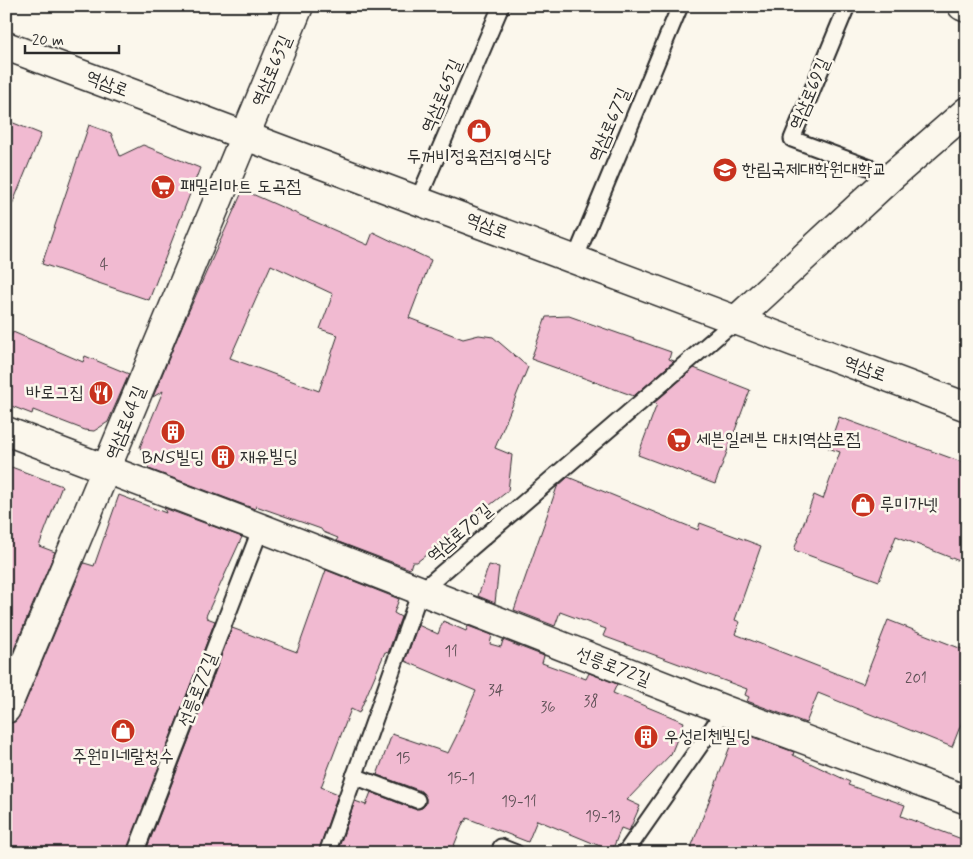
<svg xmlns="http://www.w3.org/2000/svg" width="973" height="859" font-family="Mynerve,'Poor Story',sans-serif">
  <rect width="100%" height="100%" fill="#fbf7ec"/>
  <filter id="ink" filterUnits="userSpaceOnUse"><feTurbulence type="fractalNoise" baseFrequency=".02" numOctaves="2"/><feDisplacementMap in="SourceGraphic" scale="10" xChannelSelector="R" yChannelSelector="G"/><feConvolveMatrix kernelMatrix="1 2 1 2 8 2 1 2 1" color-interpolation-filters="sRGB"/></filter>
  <g filter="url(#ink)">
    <g fill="#f1bad1" stroke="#2b2b2b" fill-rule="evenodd">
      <polygon points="6,120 41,134 7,217 6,217"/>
      <polygon points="89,125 111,133 120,156 143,145 200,168 149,300 42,264"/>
      <path d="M243 190 368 245 373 232 431 260 409 318 463 339 479 335 493 337 528 367 495 448 512 455 508 491 449 537 447 536 444 541 417 562H412L410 569 336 541 338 538 323 532 321 529 256 506 255 509 149 469 140 447 163 391 153 397 183 324ZM271 265 333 294 320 329 338 335 319 391 230 358Z"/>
      <polygon points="569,316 671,352 669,359 674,361 634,396 531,359 546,317"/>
      <polygon points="13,332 83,362 85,356 129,374 108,422 94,431 85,430 33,410 32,414 6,404 6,348"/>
      <polygon points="694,368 750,390 715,484 638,455 657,404 654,403"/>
      <polygon points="839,417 967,464 967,564 896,536 879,581 794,550 814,495 823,499 840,452 828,448"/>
      <polygon points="6,465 62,486 39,546 55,552 6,668"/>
      <polygon points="568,477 698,530 700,523 761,546 735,620 740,622 735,634 863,684 888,620 967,651 967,709 952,747 818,693 806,723 747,701 749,697 745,695 747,689 603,636 606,629 560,612 555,626 514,610 557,487"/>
      <polygon points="119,495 166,513 164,508 242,537 206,616 207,618 215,621 126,853 6,853 6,724 15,722 20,715 84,563 94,566"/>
      <polygon points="489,565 499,567 495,603 478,596"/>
      <polygon points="326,570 399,599 394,613 401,617 388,653 385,652 359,713 351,709 321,787 338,794 318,853 145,853 232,628 297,652"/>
      <polygon points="443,621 466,631 468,626 492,635 490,644 501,647 503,640 544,656 542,663 586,679 589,673 617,684 613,693 684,722 671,754 627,800 640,806 629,831 621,828 612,851 537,820 528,842 467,818 465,822 464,821 451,853 337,853 355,801 366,805 371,792 414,809 422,808 426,804 426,798 421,791 377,775 392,734 448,753 456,737 476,691 405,661 418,625 438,634"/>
      <polygon points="736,731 794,752 793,755 850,782 848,785 905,805 901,816 967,841 967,853 689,853"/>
    </g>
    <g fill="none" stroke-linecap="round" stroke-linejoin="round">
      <defs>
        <g id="lane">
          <polyline points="847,6 792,139 892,176"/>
          <polyline points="418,200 501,6"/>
          <polyline points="575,259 680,6"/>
          <polyline points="354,776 417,800"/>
          <polyline points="501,847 516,853"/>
          <polyline points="135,853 261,528"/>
          <polyline points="327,853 420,592 735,321"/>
          <polyline points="625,853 725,710"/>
        </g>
        <g id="street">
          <polyline points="962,6 967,8"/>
          <polyline points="735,321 892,176 967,111"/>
          <polyline points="6,431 261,528 725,710 967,800"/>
          <polyline points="6,709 299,6"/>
        </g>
        <polyline id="secondary" points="6,46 967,407"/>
      </defs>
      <use href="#lane" stroke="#2b2b2b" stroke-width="19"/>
      <use href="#street" stroke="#2b2b2b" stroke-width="31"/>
      <use href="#secondary" stroke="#2b2b2b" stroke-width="31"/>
      <use href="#lane" stroke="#fbf7ec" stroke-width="15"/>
      <use href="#street" stroke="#fbf7ec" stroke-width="28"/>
      <use href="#secondary" stroke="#fbf7ec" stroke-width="28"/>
    </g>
  </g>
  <defs>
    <symbol id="shop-disc" viewBox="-11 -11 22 22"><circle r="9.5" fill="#c8321e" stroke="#fbf7ec"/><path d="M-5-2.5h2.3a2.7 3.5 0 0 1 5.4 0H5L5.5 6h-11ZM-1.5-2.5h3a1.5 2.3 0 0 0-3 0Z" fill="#fff"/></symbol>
    <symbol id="university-disc" viewBox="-11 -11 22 22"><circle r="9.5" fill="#c8321e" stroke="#fbf7ec"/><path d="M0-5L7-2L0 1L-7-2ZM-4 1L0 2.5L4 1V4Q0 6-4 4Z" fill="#fff"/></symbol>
    <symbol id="supermarket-disc" viewBox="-11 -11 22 22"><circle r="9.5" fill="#c8321e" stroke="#fbf7ec"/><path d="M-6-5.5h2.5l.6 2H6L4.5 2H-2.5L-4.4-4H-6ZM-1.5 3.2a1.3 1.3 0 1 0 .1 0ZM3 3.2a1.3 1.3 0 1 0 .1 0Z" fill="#fff"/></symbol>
    <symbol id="restaurant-disc" viewBox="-11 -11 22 22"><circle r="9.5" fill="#c8321e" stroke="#fbf7ec"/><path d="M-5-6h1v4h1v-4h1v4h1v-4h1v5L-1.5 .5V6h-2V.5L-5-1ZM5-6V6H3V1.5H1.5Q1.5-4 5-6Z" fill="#fff"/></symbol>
    <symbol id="building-disc" viewBox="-11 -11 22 22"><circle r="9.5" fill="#c8321e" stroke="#fbf7ec"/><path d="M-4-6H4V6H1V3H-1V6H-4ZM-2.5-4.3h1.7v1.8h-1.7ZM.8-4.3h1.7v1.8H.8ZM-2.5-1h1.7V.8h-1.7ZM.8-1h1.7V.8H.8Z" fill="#fff"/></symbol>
  </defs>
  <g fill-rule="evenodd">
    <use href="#shop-disc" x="465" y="117" width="28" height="28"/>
    <use href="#university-disc" x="711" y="156" width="28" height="28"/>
    <use href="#supermarket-disc" x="149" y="173" width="28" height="28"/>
    <use href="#restaurant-disc" x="87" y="379" width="28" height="28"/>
    <use href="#building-disc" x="159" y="418" width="28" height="28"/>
    <use href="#supermarket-disc" x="665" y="426" width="28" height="28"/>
    <use href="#building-disc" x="209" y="443" width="28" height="28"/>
    <use href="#shop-disc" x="849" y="491" width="28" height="28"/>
    <use href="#shop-disc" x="109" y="717" width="28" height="28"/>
    <use href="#building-disc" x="632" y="723" width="28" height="28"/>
  </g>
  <g text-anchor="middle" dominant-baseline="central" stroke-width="5" stroke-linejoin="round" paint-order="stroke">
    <g font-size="15" fill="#5c4f54">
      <text x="104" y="265">4</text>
      <text x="451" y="652">11</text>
      <text x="916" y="679">201</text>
      <text x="496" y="691">34</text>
      <text x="591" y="702">38</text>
      <text x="548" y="708">36</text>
      <text x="403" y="759">15</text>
      <text x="461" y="779">15-1</text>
      <text x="519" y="802">19-11</text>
      <text x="603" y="817">19-13</text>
    </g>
    <g font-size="18" fill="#2b2b2b" stroke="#fbf7ec">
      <text transform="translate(272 71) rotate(-67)">역삼로63길</text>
      <text transform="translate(107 84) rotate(21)">역삼로</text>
      <text transform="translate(810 94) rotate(-67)">역삼로69길</text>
      <text transform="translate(442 96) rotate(-67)">역삼로65길</text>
      <text transform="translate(610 125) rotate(-67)">역삼로67길</text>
      <text transform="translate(487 226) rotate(21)">역삼로</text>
      <text transform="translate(865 369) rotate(20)">역삼로</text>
      <text transform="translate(126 423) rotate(-68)">역삼로64길</text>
      <text transform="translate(460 533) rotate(-41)">역삼로70길</text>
      <text transform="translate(613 667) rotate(21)">선릉로72길</text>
      <text transform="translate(198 690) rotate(-69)">선릉로72길</text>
    </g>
    <g font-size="18" fill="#2b2b2b" stroke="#fbf7ec" text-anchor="start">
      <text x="479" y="157" text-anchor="middle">두꺼비정육점직영식당</text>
      <text x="742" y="170">한림국제대학원대학교</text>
      <text x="180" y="187">패밀리마트 도곡점</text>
      <text x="84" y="393" text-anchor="end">바로그집</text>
      <text x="696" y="440">세븐일레븐 대치역삼로점</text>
      <text x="240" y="457">재유빌딩</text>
      <text x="173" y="458" text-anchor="middle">BNS빌딩</text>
      <text x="880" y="505">루미가넷</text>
      <text x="664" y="737">우성리첸빌딩</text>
      <text x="123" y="757" text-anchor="middle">주원미네랄청수</text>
    </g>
  </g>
  <rect width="973" height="859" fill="none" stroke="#fbf7ec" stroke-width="25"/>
  <rect x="12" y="12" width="948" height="834" fill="none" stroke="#2b2b2b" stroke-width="2" filter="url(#ink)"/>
  <path d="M25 45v8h94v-8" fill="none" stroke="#2b2b2b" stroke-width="2.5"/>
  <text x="32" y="45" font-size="15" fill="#2b2b2b" stroke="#fbf7ec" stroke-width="4" paint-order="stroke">20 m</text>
</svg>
